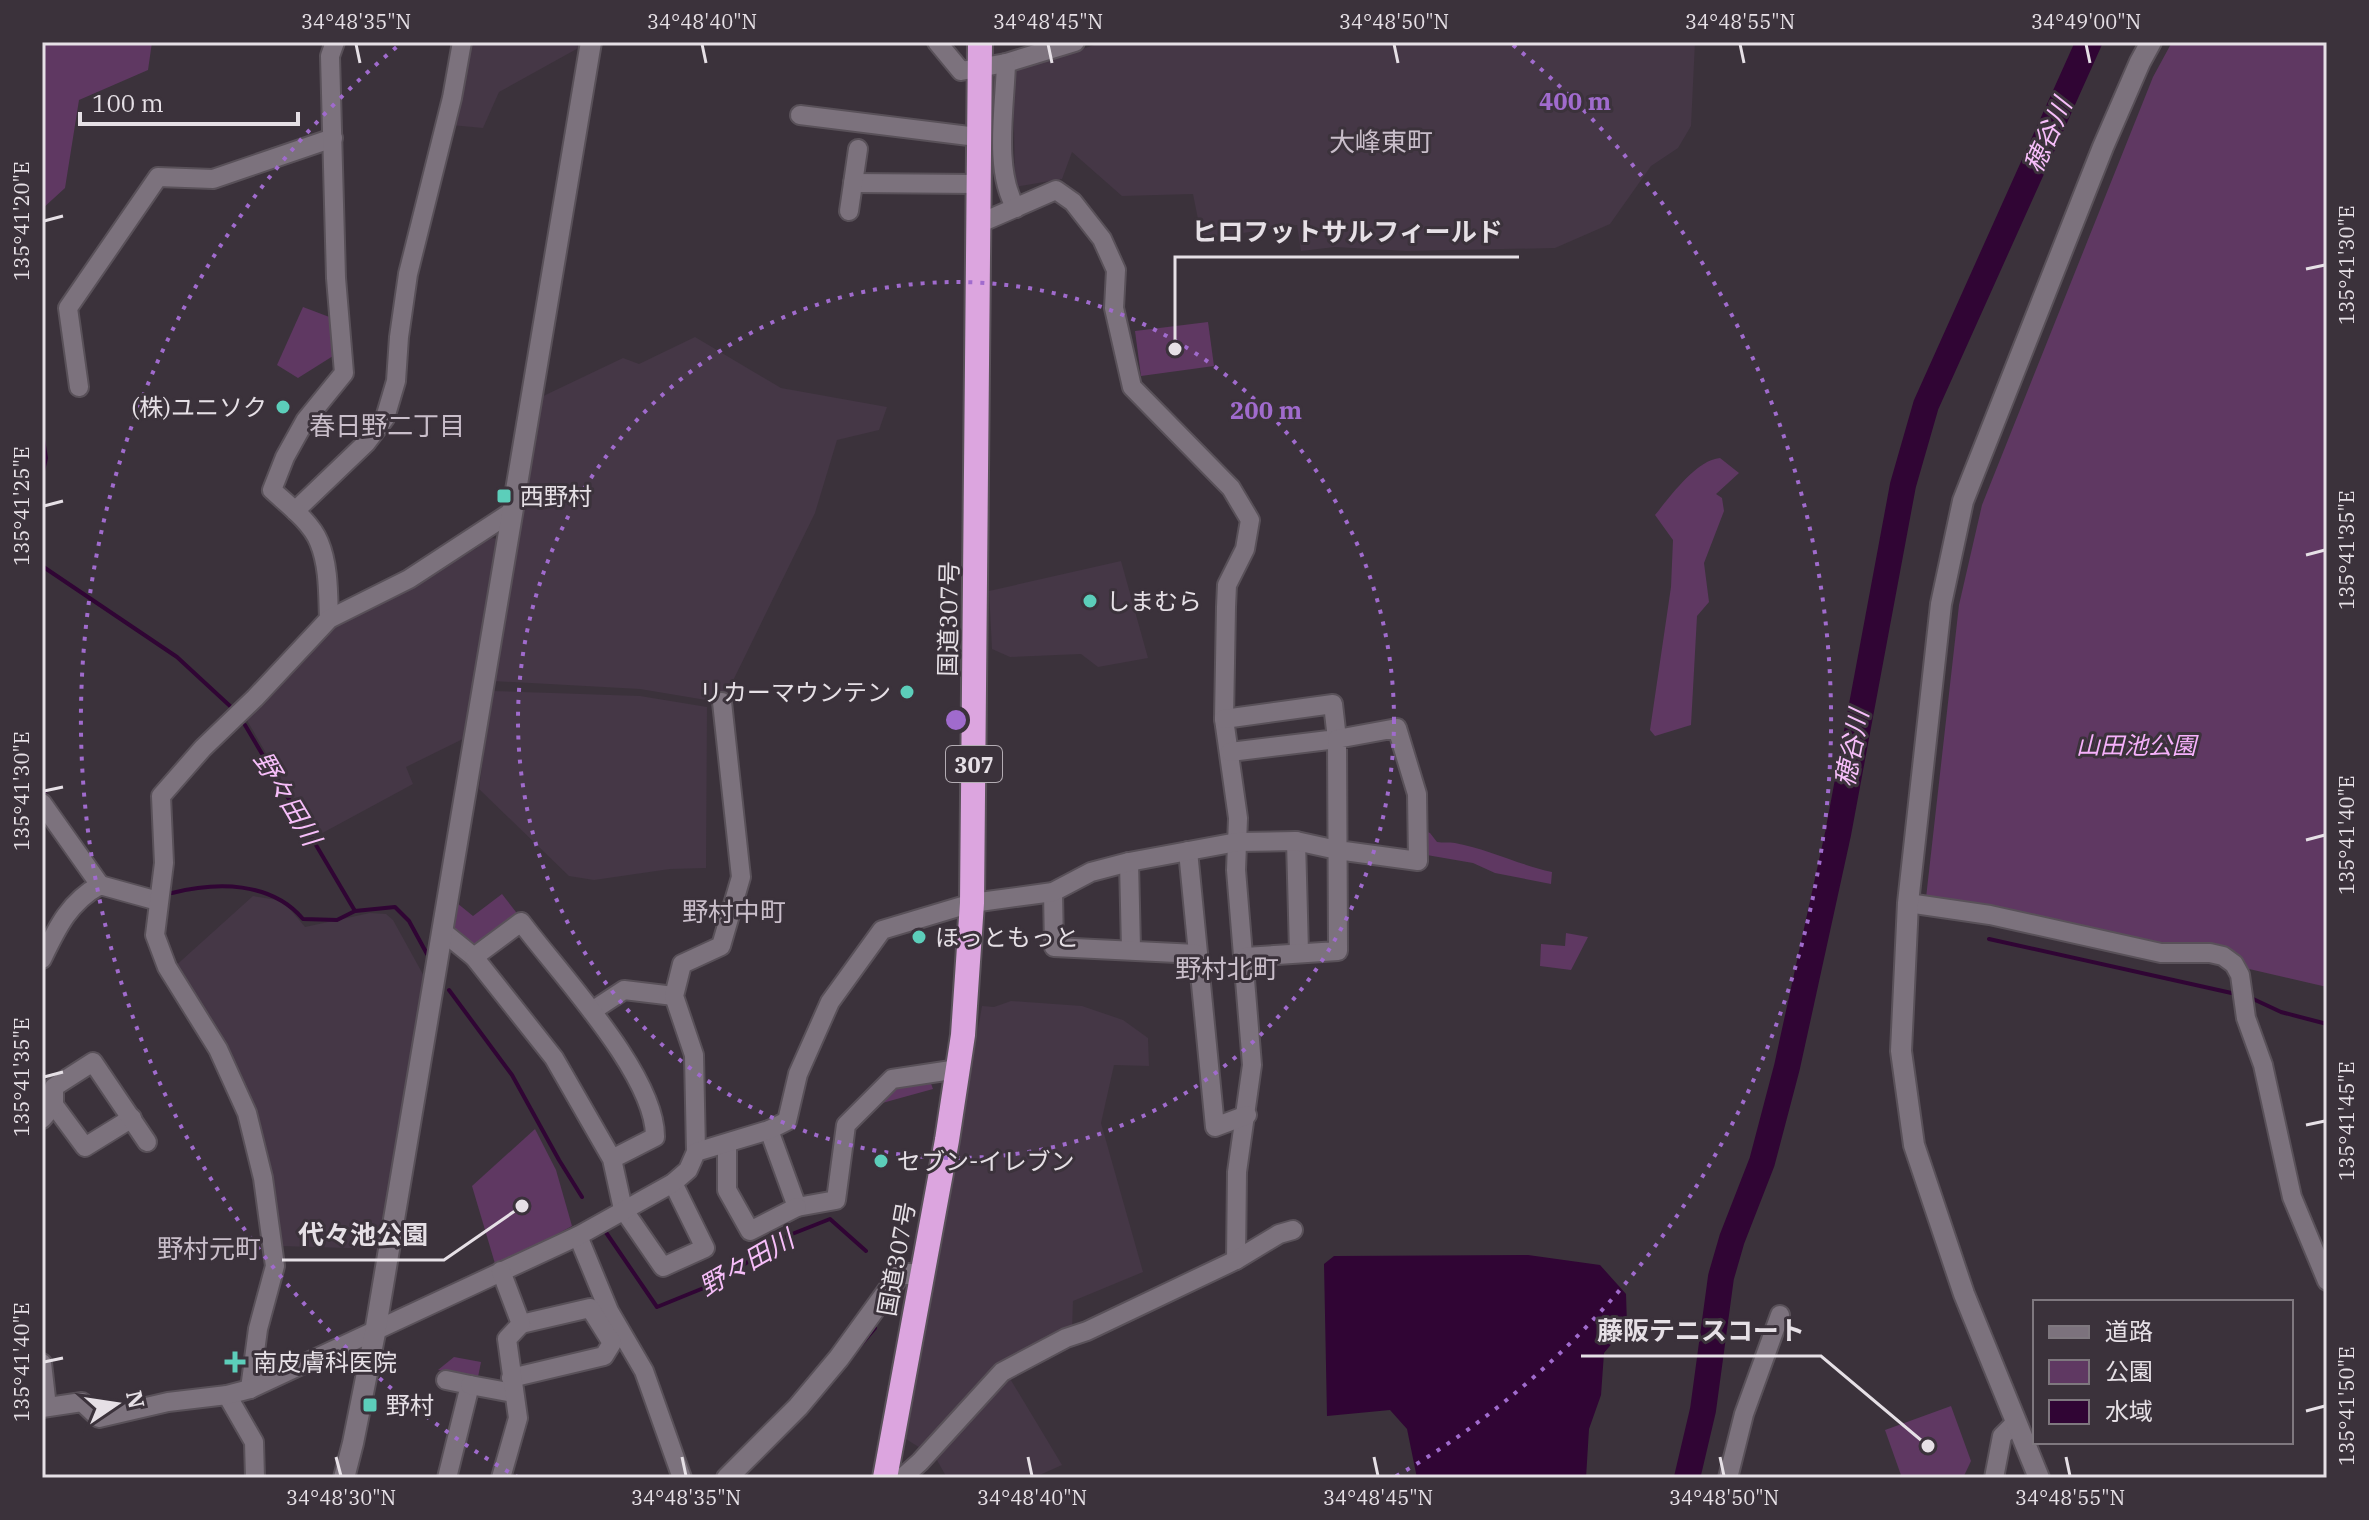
<svg xmlns="http://www.w3.org/2000/svg" width="2369" height="1520" font-family="'IBM Plex Serif','Noto Sans JP',serif">
  <rect width="100%" height="100%" fill="#3b323b"/>
  <g fill="#453746">
    <polygon points="472,42 583,42 582,46 499,92 483,128 451,125"/>
    <polygon points="1104,42 1695,42 1691,126 1678,148 1651,166 1610,224 1555,248 1407,251 1335,247 1301,251 1297,225 1202,239 1193,194 1122,196 1072,152 1062,179 1015,187 1013,71"/>
    <polygon points="695,337 781,388 887,407 879,430 837,440 815,513 725,697 706,700 640,689 493,681 537,399 623,358 639,364"/>
    <polygon points="484,537 499,539 469,736 406,767 413,784 315,837 245,717 331,626 477,548"/>
    <polygon points="1121,561 1148,658 1098,667 1081,654 1010,657 992,649 989,591"/>
    <polygon points="492,691 640,696 707,707 706,868 670,869 594,880 569,876 479,789"/>
    <polygon points="253,896 277,900 289,908 305,927 370,913 386,914 393,920 425,978 381,1249 280,1246 257,1129 172,969"/>
    <polygon points="1011,1001 1082,1006 1123,1020 1148,1038 1149,1066 1114,1065 1101,1123 1143,1272 1073,1301 1072,1331 1027,1352 925,1451 906,1439 982,1006 994,1007"/>
    <polygon points="1009,1377 1062,1465 1033,1478 947,1478 933,1453"/>
  </g>
  <g fill="#5f3862">
    <polygon points="42,42 152,42 148,70 79,100 65,188 42,209"/>
    <polygon points="2172,42 2327,42 2327,987 1990,909 1926,898 1959,605 1982,505 2153,77"/>
    <polygon points="303,307 332,318 333,356 298,378 277,365"/>
    <polygon points="1208,322 1214,366 1141,376 1135,331"/>
    <path d="M1720 458 1739 473 1716 494 1722 498 1724 511 1704 563 1709 602 1697 616 1691 725 1655 736 1650 730 1671 587 1673 540 1655 515C1670 497 1696 460 1720 458Z"/>
    <path d="M1423 830 1430 833 1437 842C1443 843 1449 842 1455 843 1488 849 1519 865 1552 872L1551 884 1495 873 1473 863 1421 854Z"/>
    <polygon points="502,894 519,916 476,948 449,929 457,903 473,916"/>
    <polygon points="1566,933 1588,937 1571,970 1540,966 1541,944 1565,946"/>
    <polygon points="929,1078 933,1089 875,1105 891,1090"/>
    <polygon points="535,1129 556,1170 572,1226 496,1267 472,1186"/>
    <polygon points="454,1357 481,1362 478,1377 438,1370"/>
    <polygon points="1951,1406 1971,1461 1963,1478 1902,1478 1885,1430"/>
  </g>
  <polygon fill="#300534" points="1528,1255 1600,1265 1626,1294 1627,1325 1604,1353 1601,1395 1589,1429 1586,1478 1417,1478 1407,1429 1390,1410 1327,1416 1324,1264 1334,1256"/>
  <g fill="none" stroke-linecap="round" stroke-linejoin="round">
    <g stroke="#300534" stroke-width="4">
      <polyline points="42,433 46,458 42,475"/>
      <polyline points="42,566 177,657 230,706"/>
      <polyline points="245,725 355,911"/>
      <polyline points="42,789 67,824"/>
      <path d="M172 893C216 882 271 881 303 919L337 920 355 911 395 907 409 921 427 954"/>
      <polyline points="1989,939 2236,994"/>
      <polyline points="449,990 512,1075 559,1160 582,1197"/>
      <polyline points="2251,998 2281,1012 2327,1024"/>
      <polyline points="605,1231 657,1307 716,1283 787,1236 830,1219 866,1251"/>
      <polyline points="859,1347 875,1328"/>
    </g>
    <polyline stroke="#300534" stroke-width="26" points="1687,1478 1703,1410 1721,1277 1732,1239 1762,1162 1787,1067 1838,834 1903,485 1926,405 2089,42"/>
    <defs>
      <g id="street">
        <polyline points="937,42 961,71 1006,63 1075,42"/>
        <path d="M1006 63C1005 106 993 170 1016 208"/>
        <polyline points="800,115 977,137"/>
        <polyline points="853,183 978,184"/>
        <polyline points="849,211 858,149"/>
        <polyline points="978,224 1056,190 1073,202 1102,239 1116,270 1114,308 1132,387 1231,488 1250,520 1245,549 1227,585 1226,607 1224,719 1238,818 1236,870 1252,1065 1237,1172 1236,1260"/>
        <polyline points="79,387 68,308 158,177 213,179 333,138"/>
        <polyline points="295,511 366,443 385,418 396,381 399,337 408,274 452,98 462,42"/>
        <path d="M329 619C328 594 329 566 319 542 311 522 287 504 272 490L285 457 305 421 344 373 336 278 330 56 335 42"/>
        <polyline points="1224,719 1333,704 1337,739 1230,752"/>
        <polyline points="42,803 100,885"/>
        <polyline points="1296,841 1299,952"/>
        <polyline points="1188,851 1215,1127 1247,1115"/>
        <polyline points="1129,862 1131,949"/>
        <polyline points="1053,892 1054,947 1197,954"/>
        <polyline points="1908,903 1990,915 2161,953 2210,953 2223,956 2234,964 2240,975 2246,1018 2263,1065 2292,1197 2327,1281"/>
        <polyline points="442,931 474,957"/>
        <path d="M42 959C57 928 69 902 100 885L158 901"/>
        <polyline points="592,1011 624,990 674,996"/>
        <polyline points="54,1105 85,1147 132,1118"/>
        <polyline points="42,1119 54,1105 54,1087 93,1062 147,1142"/>
        <polyline points="769,1130 797,1207 836,1200 846,1125 892,1079 958,1069"/>
        <polyline points="727,1145 727,1190 750,1231 797,1207"/>
        <polyline points="696,1152 694,1055 674,996 682,964 721,946 741,877 722,702"/>
        <path d="M612 1159 655 1137C656 1075 559 973 521 922L474 957 554 1058 612 1159 623 1209 663 1267 705 1248 673 1183"/>
        <polyline points="578,1236 609,1311 644,1371 682,1478"/>
        <polyline points="42,1363 47,1407"/>
        <polyline points="511,1378 604,1356 612,1343 590,1308 521,1324"/>
        <polyline points="446,1380 470,1385 447,1478"/>
        <polyline points="470,1385 513,1393"/>
        <polyline points="250,1389 258,1329 275,1266 263,1178 247,1113 218,1049 167,967 155,935 164,863 161,796 203,748 255,698 329,619 409,579 513,511"/>
        <polyline points="227,1395 254,1442 255,1478"/>
        <polyline points="42,1408 82,1402 99,1418 168,1402 227,1395 250,1389 578,1236 673,1183 688,1170 696,1152 769,1130 787,1121 798,1074 830,1002 882,930 972,903 1053,892 1091,872 1129,862 1237,842 1296,841 1337,850 1418,861 1417,794 1397,728 1337,739 1338,951 1245,957"/>
        <polyline points="501,1478 518,1418 507,1339 521,1324 501,1271"/>
        <polyline points="902,1478 920,1462 1002,1372 1066,1338 1087,1331 1236,1260 1279,1234 1293,1230"/>
        <polyline points="1728,1478 1744,1414 1780,1315"/>
        <polyline points="1994,1478 2002,1436 2016,1422"/>
      </g>
      <g id="secondary">
        <polyline points="344,1478 353,1443 375,1333 591,42"/>
        <polyline points="727,1478 798,1407 839,1358 900,1274 922,1274"/>
        <polyline points="2039,1478 1964,1294 1914,1145 1901,1051 1908,903 1941,604 1963,501 2103,147 2140,62 2151,42"/>
      </g>
      <polyline id="highway" points="885,1478 947,1140 963,1035 972,903 980,42"/>
    </defs>
    <use href="#street" stroke="#595159" stroke-width="22"/>
    <use href="#secondary" stroke="#595159" stroke-width="24"/>
    <use href="#highway" stroke="#595159" stroke-width="28"/>
    <use href="#street" stroke="#7c727d" stroke-width="18"/>
    <use href="#secondary" stroke="#7c727d" stroke-width="20"/>
    <use href="#highway" stroke="#dca5df" stroke-width="24"/>
  </g>
  <path fill="none" stroke="#e6e0e6" stroke-width="3" d="M356 44 360 63M702 44 706 63M1048 44 1052 63M1394 44 1398 63M1740 44 1744 63M2086 44 2090 63M44 221 63 216M2306 269 2325 265M44 506 63 501M2306 555 2325 550M44 791 63 787M2306 840 2325 835M44 1077 63 1072M2306 1125 2325 1121M44 1362 63 1358M2306 1411 2325 1406M336 1457 341 1476M682 1457 686 1476M1028 1457 1032 1476M1374 1457 1378 1476M1720 1457 1724 1476M2066 1457 2070 1476"/>
  <g fill="none" stroke="#a06bcd" stroke-width="4" stroke-dasharray="4 8">
    <circle cx="956" cy="720" r="438"/>
    <path d="M519 1478A875 875 0 0 1 399 45M1513 45A875 875 0 0 1 1393 1478"/>
  </g>
  <g fill="#5cceba" stroke="#3b323b" stroke-width="3">
    <circle cx="283" cy="407" r="8"/>
    <rect x="496" y="488" width="16" height="16" rx="4"/>
    <circle cx="1090" cy="601" r="8"/>
    <circle cx="907" cy="692" r="8"/>
    <circle cx="919" cy="937" r="8"/>
    <circle cx="881" cy="1161" r="8"/>
    <path d="M231 1350h8v8h8v8h-8v8h-8v-8h-8v-8h8z"/>
    <rect x="362" y="1397" width="16" height="16" rx="4"/>
  </g>
  <g text-anchor="middle" dominant-baseline="central" stroke-width="6" stroke-linejoin="round" paint-order="stroke">
    <rect fill="#3b323b" stroke="#b3acb3" stroke-width="2" x="946" y="746" width="56" height="36" rx="6"/>
    <g font-size="22" font-weight="bold" fill="#e6e0e6">
      <text x="974" y="764">307</text>
    </g>
    <g font-size="24" fill="#e6e0e6" stroke="#3b323b" text-anchor="start">
      <text x="267" y="407" text-anchor="end">(株)ユニソク</text>
      <text x="520" y="496">西野村</text>
      <text x="1106" y="601">しまむら</text>
      <text x="891" y="692" text-anchor="end">リカーマウンテン</text>
      <text x="935" y="937">ほっともっと</text>
      <text x="897" y="1161">セブン-イレブン</text>
      <text x="253" y="1362">南皮膚科医院</text>
      <text x="386" y="1405">野村</text>
    </g>
    <g font-size="24" fill="#e6e0e6" stroke="#3b323b">
      <text transform="translate(948 619) rotate(-89)">国道307号</text>
      <text transform="translate(896 1259) rotate(-80)">国道307号</text>
    </g>
    <g font-size="24" font-style="italic" fill="#f6b1fb" stroke="#3b323b">
      <text x="2136" y="745">山田池公園</text>
    </g>
    <g font-size="26" font-style="italic" fill="#f6bef9" stroke="#3b323b">
      <text transform="translate(2047 135) rotate(-66)">穂谷川</text>
      <text transform="translate(1851 748) rotate(-79)">穂谷川</text>
      <text transform="translate(288 798) rotate(59)">野々田川</text>
      <text transform="translate(746 1262) rotate(-30)">野々田川</text>
    </g>
    <g font-size="26" fill="#c9beca" stroke="#3b323b">
      <text x="1381" y="141">大峰東町</text>
      <text x="387" y="425">春日野二丁目</text>
      <text x="734" y="911">野村中町</text>
      <text x="1227" y="968">野村北町</text>
      <text x="209" y="1248">野村元町</text>
    </g>
  </g>
  <circle cx="956" cy="720" r="12" fill="#a06bcd" stroke="#3b323b" stroke-width="4"/>
  <g font-size="24" text-anchor="middle" font-weight="bold" fill="#a06bcd" stroke="#3b323b" stroke-width="6" stroke-linejoin="round" paint-order="stroke">
    <text x="1575" y="110">400 m</text>
    <text x="1266" y="419">200 m</text>
  </g>
  <path fill="none" stroke="#e6e0e6" stroke-width="3" d="M1175 349L1175 257H1519M522 1206L444 1260H282M1928 1446L1821 1356H1581"/>
  <g fill="#e6e0e6" stroke="#3b323b" stroke-width="3">
    <circle cx="1175" cy="349" r="8"/>
    <circle cx="522" cy="1206" r="8"/>
    <circle cx="1928" cy="1446" r="8"/>
  </g>
  <g font-size="26" text-anchor="middle" font-weight="bold" fill="#e6e0e6" stroke="#3b323b" stroke-width="6" stroke-linejoin="round" paint-order="stroke">
    <text x="1347" y="241">ヒロフットサルフィールド</text>
    <text x="363" y="1244">代々池公園</text>
    <text x="1701" y="1340">藤阪テニスコート</text>
  </g>
  <rect width="2369" height="1520" fill="none" stroke="#3b323b" stroke-width="88"/>
  <rect x="2033" y="1300" width="260" height="144" fill="#3b323b" stroke="#7f787f" stroke-width="2"/>
  <rect x="2049" y="1326" width="40" height="12" fill="#7c727d" stroke="#7f787f" stroke-width="2"/>
  <text x="2105" y="1340" font-size="24" fill="#e6e0e6">道路</text>
  <rect x="2049" y="1360" width="40" height="24" fill="#5f3862" stroke="#7f787f" stroke-width="2"/>
  <text x="2105" y="1380" font-size="24" fill="#e6e0e6">公園</text>
  <rect x="2049" y="1400" width="40" height="24" fill="#300534" stroke="#7f787f" stroke-width="2"/>
  <text x="2105" y="1420" font-size="24" fill="#e6e0e6">水域</text>
  <g transform="translate(116 1404) rotate(77)" stroke="#3b323b" stroke-width="6" paint-order="stroke">
  <path d="M0-6L14 30L0 20L-14 30Z" fill="#e6e0e6"/>
  <text y="-12" font-size="22" font-weight="bold" text-anchor="middle" fill="#e6e0e6">N</text>
  </g>
  <path d="M80 112v12h218v-12" fill="none" stroke="#e6e0e6" stroke-width="4"/>
  <text x="92" y="112" font-size="24" fill="#e6e0e6" stroke="#3b323b" stroke-width="6" paint-order="stroke">100 m</text>
  <rect x="44" y="44" width="2281" height="1432" fill="none" stroke="#e6e0e6" stroke-width="3"/>
  <g font-size="20" text-anchor="middle" fill="#e6e0e6">
    <text x="356" y="29">34°48'35"N</text>
    <text x="702" y="29">34°48'40"N</text>
    <text x="1048" y="29">34°48'45"N</text>
    <text x="1394" y="29">34°48'50"N</text>
    <text x="1740" y="29">34°48'55"N</text>
    <text x="2086" y="29">34°49'00"N</text>
    <text transform="translate(22 221) rotate(-90)" y="7">135°41'20"E</text>
    <text transform="translate(2347 265) rotate(-90)" y="7">135°41'30"E</text>
    <text transform="translate(22 506) rotate(-90)" y="7">135°41'25"E</text>
    <text transform="translate(2347 550) rotate(-90)" y="7">135°41'35"E</text>
    <text transform="translate(22 791) rotate(-90)" y="7">135°41'30"E</text>
    <text transform="translate(2347 835) rotate(-90)" y="7">135°41'40"E</text>
    <text transform="translate(22 1077) rotate(-90)" y="7">135°41'35"E</text>
    <text transform="translate(2347 1121) rotate(-90)" y="7">135°41'45"E</text>
    <text transform="translate(22 1362) rotate(-90)" y="7">135°41'40"E</text>
    <text transform="translate(2347 1406) rotate(-90)" y="7">135°41'50"E</text>
    <text x="341" y="1505">34°48'30"N</text>
    <text x="686" y="1505">34°48'35"N</text>
    <text x="1032" y="1505">34°48'40"N</text>
    <text x="1378" y="1505">34°48'45"N</text>
    <text x="1724" y="1505">34°48'50"N</text>
    <text x="2070" y="1505">34°48'55"N</text>
  </g>
</svg>
